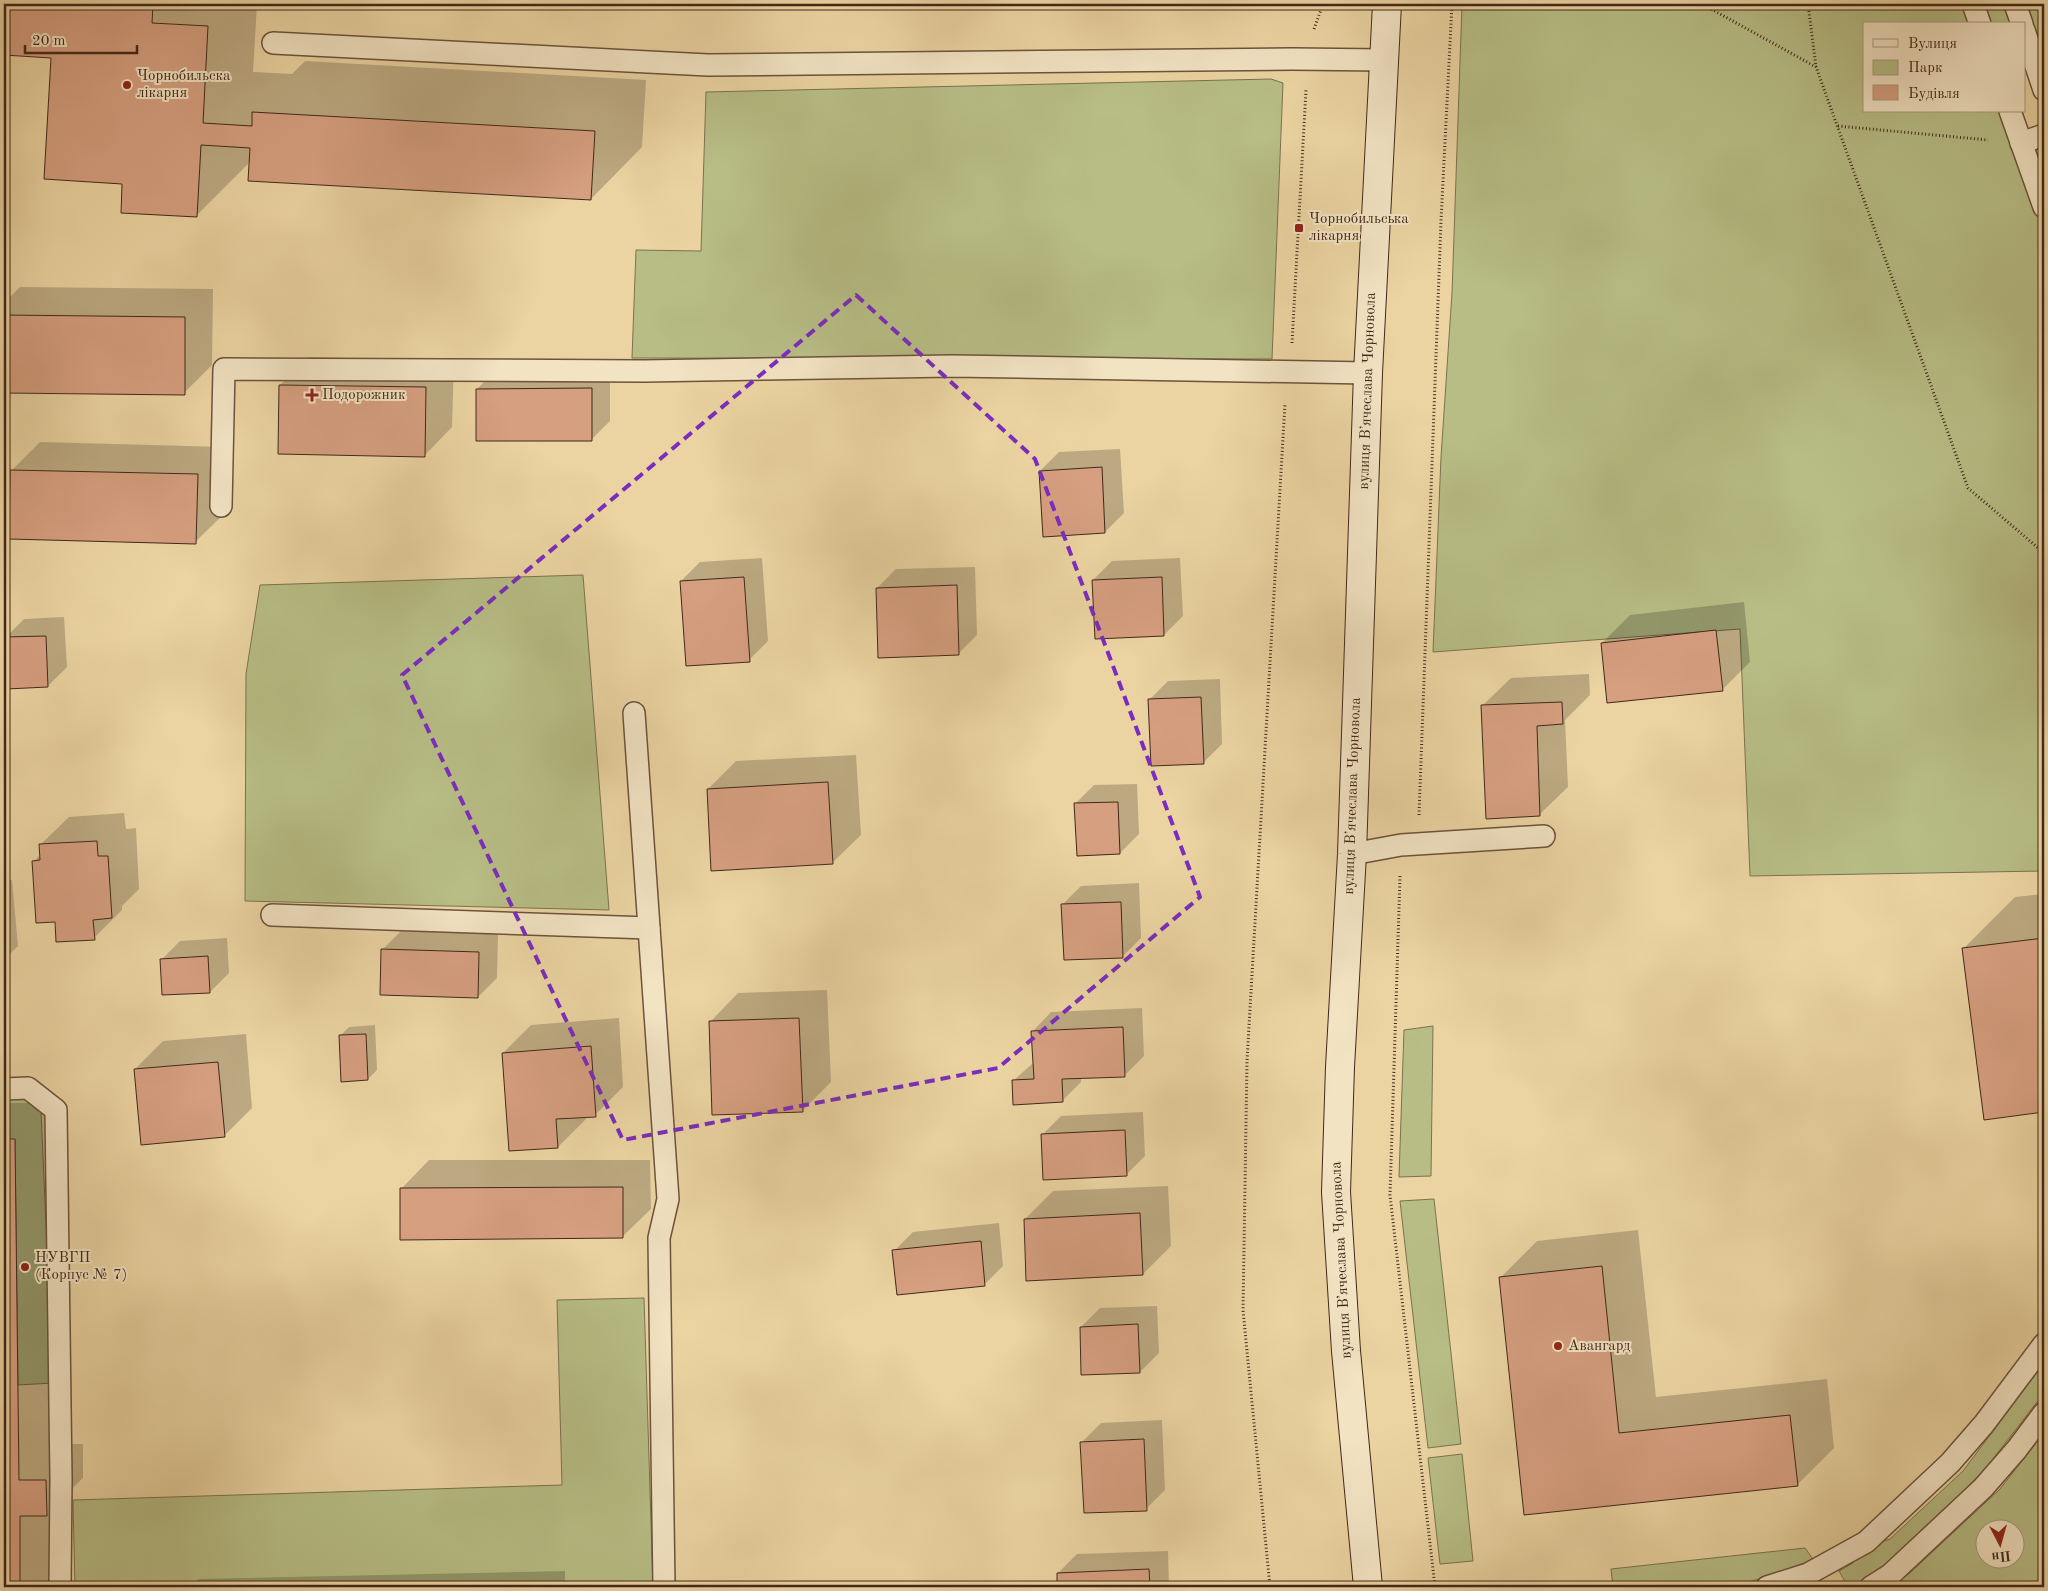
<svg xmlns="http://www.w3.org/2000/svg" width="2048" height="1591" font-family="'Old Standard TT',serif">
  <rect width="100%" height="100%" fill="#ebd4a2"/>
  <filter id="stains"><feTurbulence type="fractalNoise" baseFrequency=".004" numOctaves="4"/><feColorMatrix values="0 0 0 0 .2 0 0 0 0 .09 0 0 0 0 .02 0 0 0 .5 -.17"/></filter>
  <radialGradient id="worn" r=".72"><stop offset=".6" stop-color="#630" stop-opacity="0"/><stop offset="1" stop-color="#630" stop-opacity=".3"/></radialGradient>
  <g fill="#b7bd85" stroke="#7c724f" fill-rule="evenodd">
    <polygon points="1462,4 1966,4 1972,24 1864,24 1864,111 2002,111 2032,194 2044,234 2044,871 1750,876 1740,629 1433,652 1441,457 1452,293"/>
    <polygon points="1983,4 2003,4 2010,24 1990,24"/>
    <polygon points="2026,4 2044,4 2044,58"/>
    <polygon points="1271,79 1283,83 1272,359 632,358 636,250 701,251 706,92"/>
    <polygon points="583,575 609,910 245,901 246,674 260,585"/>
    <polygon points="1433,1026 1431,1176 1399,1177 1404,1030"/>
    <polygon points="27,1098 41,1111 53,1383 18,1385 15,1140 4,1139 4,1099"/>
    <polygon points="1434,1199 1461,1444 1428,1448 1400,1201"/>
    <polygon points="644,1298 653,1587 75,1587 73,1500 562,1485 557,1300"/>
    <polygon points="2044,1363 2044,1393 1986,1468 1899,1556 1872,1576 1848,1587 1839,1571 1853,1563 1847,1554 1890,1539 1963,1471"/>
    <path d="M2044 1433V1587H1889L1910 1573 2000 1489ZM1986 1528H2016V1558H1986Z"/>
    <polygon points="1462,1454 1473,1561 1440,1564 1428,1458"/>
    <polygon points="1805,1548 1815,1562 1732,1587 1613,1587 1611,1569"/>
  </g>
  <g fill="#0003">
    <polygon points="4,4 257,4 253,72 292,74 305,61 646,80 642,147 591,199 251,161 197,215 123,183 52,57 4,54"/>
    <polygon points="20,287 213,289 212,365 184,393 4,392 4,303"/>
    <polygon points="308,357 454,360 452,427 424,456 280,385"/>
    <polygon points="496,370 610,370 610,421 591,440 477,389"/>
    <polygon points="40,442 225,447 224,514 195,542 12,470"/>
    <polygon points="1120,449 1124,513 1105,532 1040,471 1059,452"/>
    <polygon points="762,558 768,641 749,660 681,581 700,562"/>
    <polygon points="1180,558 1183,616 1164,635 1093,580 1112,561"/>
    <polygon points="975,567 977,635 958,654 877,588 896,569"/>
    <polygon points="1744,602 1750,662 1722,690 1602,643 1630,615"/>
    <polygon points="64,617 67,667 48,686 5,638 24,619"/>
    <polygon points="1589,674 1590,695 1565,720 1568,787 1539,815 1482,706 1511,678"/>
    <polygon points="1220,679 1222,744 1203,763 1149,700 1168,681"/>
    <polygon points="856,755 861,835 832,863 708,789 736,761"/>
    <polygon points="1137,784 1139,834 1120,853 1075,804 1094,785"/>
    <polygon points="124,813 126,829 136,828 139,889 122,906 122,910 94,938 56,921 34,861 41,854 40,845 69,817"/>
    <polygon points="12,880 18,946 4,960 4,881"/>
    <polygon points="1139,883 1141,938 1122,957 1062,905 1081,886"/>
    <polygon points="2044,894 2044,1111 1985,1118 1963,949 2015,897"/>
    <polygon points="401,931 498,934 497,978 478,997 382,950"/>
    <polygon points="227,938 229,973 210,992 161,960 180,941"/>
    <polygon points="827,990 831,1082 803,1110 710,1022 738,993"/>
    <polygon points="1142,1008 1144,1056 1125,1075 1081,1077 1081,1082 1062,1101 1013,1081 1034,1062 1033,1031 1051,1012"/>
    <polygon points="619,1018 623,1087 595,1115 586,1116 586,1119 558,1147 503,1053 531,1025"/>
    <polygon points="375,1025 377,1070 368,1079 340,1036 349,1027"/>
    <polygon points="246,1034 252,1108 224,1136 135,1069 163,1041"/>
    <polygon points="4,1103 51,1103 55,1444 83,1444 83,1478 56,1504 57,1587 4,1587"/>
    <polygon points="1143,1112 1145,1156 1126,1175 1042,1135 1061,1116"/>
    <polygon points="429,1160 650,1160 651,1209 622,1237 401,1189"/>
    <polygon points="1168,1186 1171,1246 1143,1274 1025,1219 1053,1191"/>
    <polygon points="999,1223 1003,1266 984,1285 894,1251 913,1232"/>
    <polygon points="1638,1230 1656,1397 1827,1379 1834,1448 1797,1485 1525,1514 1501,1277 1537,1241"/>
    <polygon points="1157,1306 1159,1353 1140,1372 1081,1327 1100,1308"/>
    <polygon points="1162,1420 1165,1490 1146,1509 1082,1442 1101,1423"/>
    <polygon points="1168,1551 1169,1587 1059,1587 1058,1573 1077,1554"/>
    <polygon points="565,1571 565,1587 191,1587 199,1579"/>
  </g>
  <g fill="#d69f80" stroke="#422819">
    <polygon points="4,4 153,4 152,23 208,26 203,123 252,126 252,112 595,131 591,200 248,181 250,148 201,145 197,217 121,213 122,184 44,179 51,58 4,55"/>
    <polygon points="4,315 185,317 185,395 4,393"/>
    <polygon points="279,385 426,387 425,457 278,454"/>
    <polygon points="592,388 592,441 476,441 476,389"/>
    <polygon points="1102,467 1105,533 1043,537 1039,471"/>
    <polygon points="10,470 198,474 196,544 9,539"/>
    <polygon points="744,577 750,662 686,666 680,581"/>
    <polygon points="1162,577 1164,636 1095,639 1092,580"/>
    <polygon points="957,585 959,655 878,658 876,588"/>
    <polygon points="1716,630 1723,691 1607,703 1601,643"/>
    <polygon points="46,636 48,687 6,689 4,637"/>
    <polygon points="1201,697 1204,764 1151,766 1148,699"/>
    <polygon points="1562,702 1563,724 1537,726 1540,816 1486,819 1481,705"/>
    <polygon points="828,782 833,864 711,871 707,789"/>
    <polygon points="1118,802 1120,854 1077,856 1074,803"/>
    <polygon points="97,841 98,856 108,856 112,918 93,920 95,940 56,942 55,922 36,923 32,861 40,860 39,844"/>
    <polygon points="1121,902 1123,958 1064,960 1061,904"/>
    <polygon points="2044,938 2044,1112 1984,1120 1962,948"/>
    <polygon points="381,949 479,952 478,998 380,995"/>
    <polygon points="208,956 210,993 162,995 160,959"/>
    <polygon points="799,1018 803,1112 712,1115 709,1021"/>
    <polygon points="1123,1027 1125,1077 1062,1079 1063,1102 1013,1105 1012,1080 1034,1079 1031,1031"/>
    <polygon points="366,1034 368,1080 341,1082 339,1035"/>
    <polygon points="591,1046 596,1117 556,1119 558,1148 509,1151 502,1053"/>
    <polygon points="218,1062 225,1137 141,1145 134,1069"/>
    <polygon points="1125,1130 1127,1176 1043,1180 1041,1134"/>
    <polygon points="4,1139 15,1139 19,1480 46,1480 47,1516 20,1516 20,1587 4,1587"/>
    <polygon points="623,1187 623,1238 400,1240 400,1188"/>
    <polygon points="1140,1213 1143,1275 1026,1281 1024,1219"/>
    <polygon points="981,1241 985,1286 897,1295 892,1250"/>
    <polygon points="1602,1266 1619,1433 1790,1415 1798,1486 1524,1515 1499,1277"/>
    <polygon points="1138,1324 1140,1373 1081,1375 1080,1327"/>
    <polygon points="1144,1439 1147,1511 1084,1513 1080,1442"/>
    <polygon points="1149,1569 1150,1587 1057,1587 1057,1573"/>
  </g>
  <g fill="none" stroke-linecap="round" stroke-linejoin="round">
    <defs>
      <g id="lane">
        <polyline points="1973,4 1980,24"/>
        <polyline points="2015,4 2022,24"/>
        <polyline points="2024,30 2044,90"/>
        <polyline points="273,43 708,65 1292,59 1385,60"/>
        <polyline points="2010,111 2044,207"/>
        <polyline points="2021,143 2044,135"/>
        <polyline points="221,506 224,369 644,371 952,366 1368,373"/>
        <polyline points="634,713 668,1199 659,1238 664,1587"/>
        <polyline points="1352,854 1401,845 1544,836"/>
        <polyline points="272,915 649,928"/>
        <polyline points="4,1089 28,1088 56,1110 61,1479 60,1587"/>
        <polyline points="1767,1587 1808,1574 1866,1542 1950,1463 1984,1424 2044,1344"/>
        <polyline points="1871,1587 1890,1575 1983,1488 2017,1449 2044,1413"/>
      </g>
      <polyline id="secondary" points="1368,1587 1346,1351 1336,1192 1340,1067 1352,854 1368,373 1387,4"/>
    </defs>
    <use href="#lane" stroke="#6c533b" stroke-width="24"/>
    <use href="#secondary" stroke="#422819" stroke-width="30"/>
    <g stroke="#422819" stroke-width="3" stroke-dasharray="1 2.5" stroke-linecap="butt">
      <polyline points="1702,4 1816,67 1968,488 2044,553"/>
      <polyline points="1808,4 1816,67"/>
      <polyline points="1314,29 1323,4"/>
      <polyline points="1838,126 1988,140"/>
      <polyline points="1292,343 1306,90"/>
      <polyline points="1419,815 1441,221 1452,4"/>
      <polyline points="1400,876 1390,1195 1435,1587"/>
      <polyline points="1270,1587 1243,1310 1247,1061 1285,403"/>
    </g>
    <use href="#lane" stroke="#f2e3c3" stroke-width="21"/>
    <use href="#secondary" stroke="#f2e3c3" stroke-width="28"/>
  </g>
  <path fill="none" stroke="#7b2cbf" stroke-width="4" stroke-dasharray="10 6" stroke-linejoin="round" d="M856 295 1035 459 1200 897 998 1068 623 1140 402 675Z"/>
  <g fill="#8f2418" stroke="#f2e3c3" stroke-width="2">
    <circle cx="127" cy="85" r="5"/>
    <rect x="1294" y="223" width="10" height="10" rx="2.5"/>
    <path d="M309.5 387.5h5v5h5v5h-5v5h-5v-5h-5v-5h5z"/>
    <circle cx="25" cy="1267" r="5"/>
    <circle cx="1558" cy="1346" r="5"/>
  </g>
  <g text-anchor="middle" dominant-baseline="central" stroke-width="4" stroke-linejoin="round" paint-order="stroke">
    <g font-size="15" fill="#422819" stroke="#f2e3c3" text-anchor="start">
      <text x="137" y="76">Чорнобильска<tspan x="137" dy="17">лікарня</tspan></text>
      <text x="1309" y="219">Чорнобильська<tspan x="1309" dy="17">лікарня</tspan></text>
      <text x="322" y="395">Подорожник</text>
      <text x="35" y="1258">НУВГП<tspan x="35" dy="17">(Корпус № 7)</tspan></text>
      <text x="1568" y="1346">Авангард</text>
    </g>
    <g font-size="15" fill="#422819" stroke="#f2e3c3">
      <text transform="translate(1368 391) rotate(-88)">вулиця Вʼячеслава Чорновола</text>
      <text transform="translate(1353 796) rotate(-88)">вулиця Вʼячеслава Чорновола</text>
      <text transform="translate(1342 1260) rotate(-93)">вулиця Вʼячеслава Чорновола</text>
    </g>
  </g>
  <rect width="2048" height="1591" fill="none" stroke="#ebd4a2" stroke-width="20"/>
  <rect x="5" y="5" width="2038" height="1581" fill="none" stroke="#422819" stroke-width="2.5"/>
  <rect x="10" y="10" width="2028" height="1571" fill="none" stroke="#422819"/>
  <rect x="1863" y="22" width="162" height="90" fill="#f2e3c3" stroke="#ac987f"/>
  <rect x="1873" y="39" width="25" height="8" fill="#f2e3c3" stroke="#ac987f"/>
  <text x="1908" y="48" font-size="15" fill="#422819">Вулиця</text>
  <rect x="1873" y="60" width="25" height="15" fill="#b7bd85" stroke="#ac987f"/>
  <text x="1908" y="72" font-size="15" fill="#422819">Парк</text>
  <rect x="1873" y="85" width="25" height="15" fill="#d69f80" stroke="#ac987f"/>
  <text x="1908" y="98" font-size="15" fill="#422819">Будівля</text>
  <g transform="translate(2000 1544) rotate(174)"><circle r="24" fill="#f2e3c3" stroke="#ac987f"/>
  <path d="M0-4L9 19L0 12L-9 19Z" fill="#8f2418"/>
  <text y="-8" font-size="14" font-weight="bold" text-anchor="middle" fill="#422819">Пн</text>
  </g>
  <path d="M25 45v8h112v-8" fill="none" stroke="#422819" stroke-width="2.5"/>
  <text x="32" y="45" font-size="15" fill="#422819" stroke="#f2e3c3" stroke-width="4" paint-order="stroke">20 m</text>
  <rect width="100%" height="100%" filter="url(#stains)"/>
  <rect width="100%" height="100%" fill="url(#worn)"/>
</svg>
